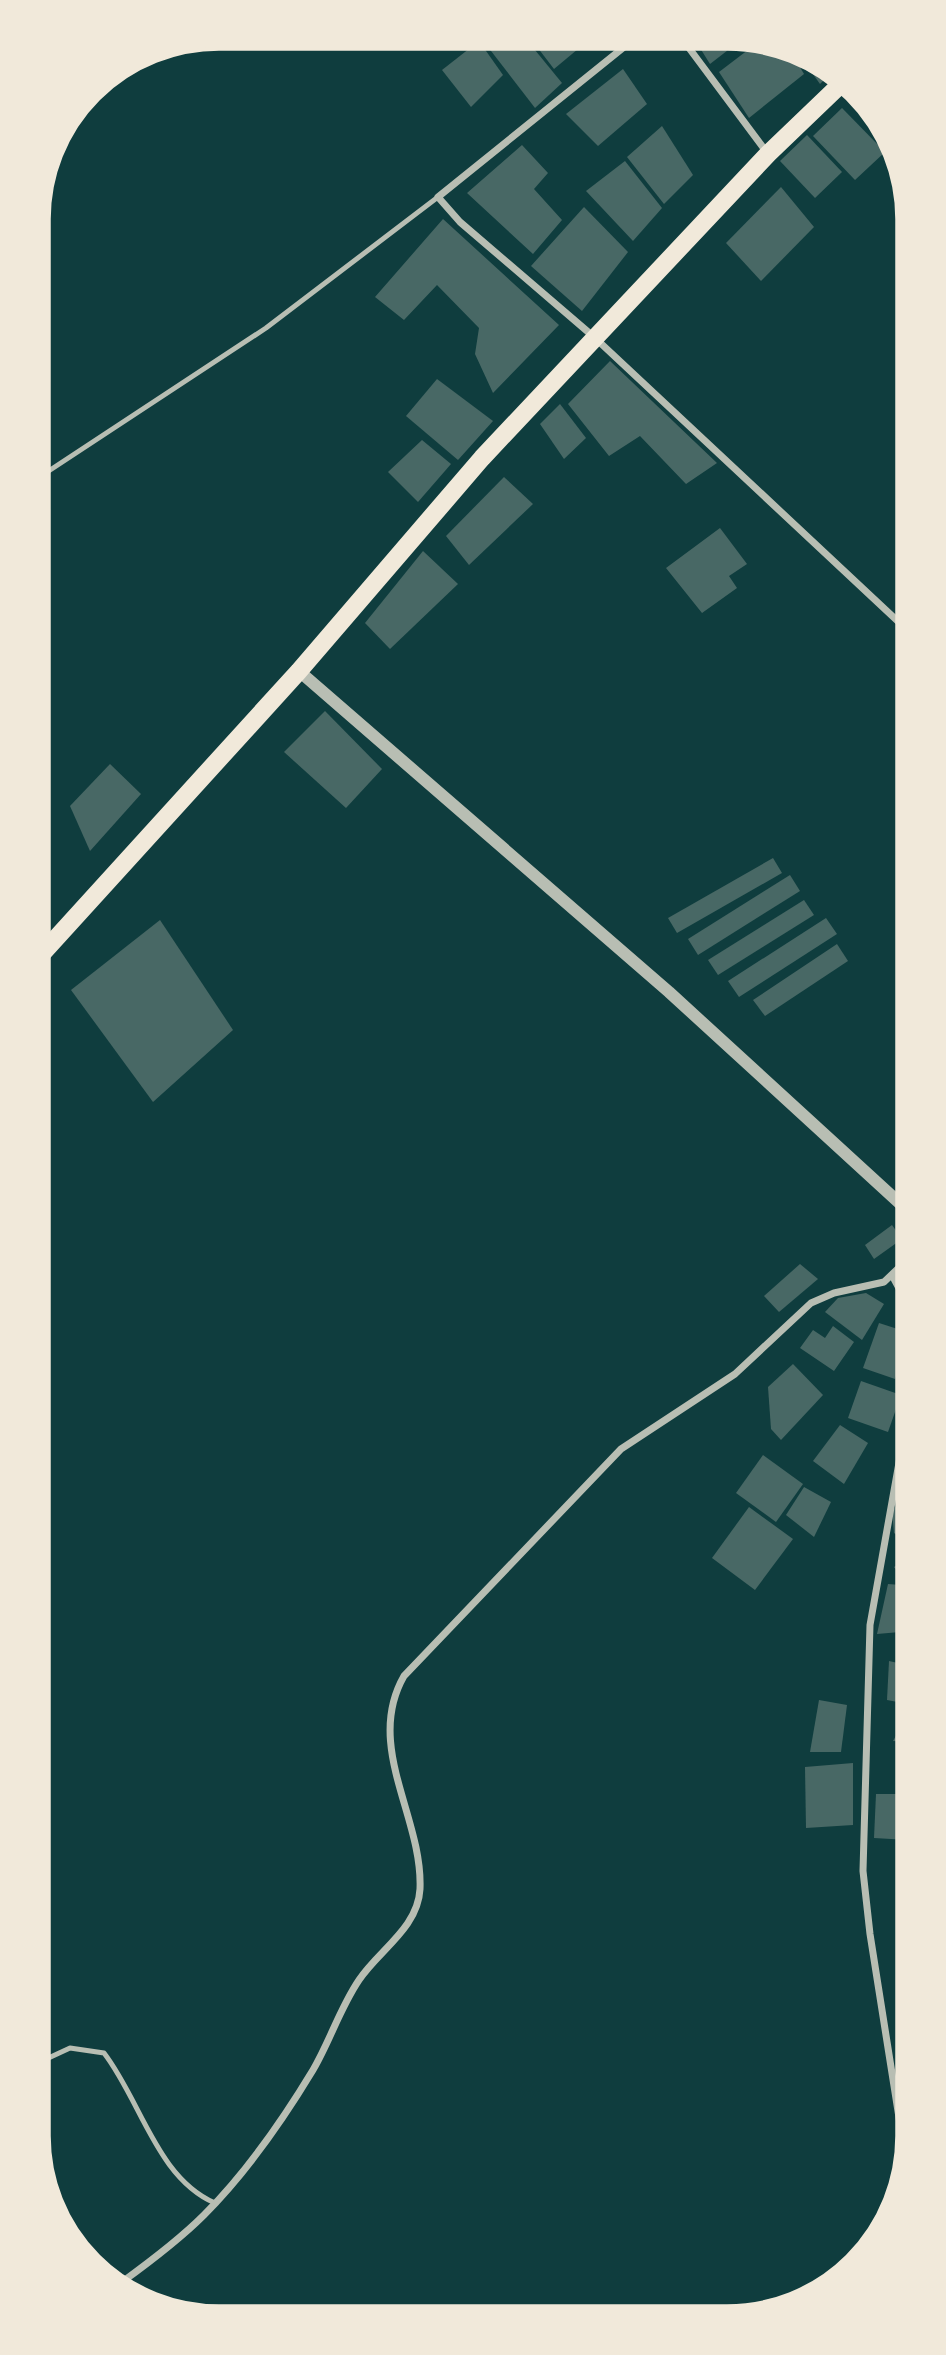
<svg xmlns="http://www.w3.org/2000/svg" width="946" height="2355" font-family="'PT Serif',serif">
  <rect width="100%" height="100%" fill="#0f3d3e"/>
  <g fill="#486865">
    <polygon points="481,38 526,39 562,83 535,108"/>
    <polygon points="531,39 590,39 554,69"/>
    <polygon points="695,40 741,40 710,64"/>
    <polygon points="761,40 794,57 804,74 749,118 719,72"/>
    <polygon points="479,41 503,75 471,107 442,70"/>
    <polygon points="805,63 829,75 820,84"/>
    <polygon points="623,69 647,104 598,146 566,114"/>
    <polygon points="842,108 885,152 855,180 813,136"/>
    <polygon points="662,126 693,175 664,204 627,157"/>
    <polygon points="807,135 842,172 815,198 780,161"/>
    <polygon points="522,145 548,173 534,189 562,220 533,254 467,193"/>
    <polygon points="625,161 662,208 633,241 586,191"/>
    <polygon points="781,187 814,227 761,281 726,243"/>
    <polygon points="584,207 628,252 582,311 531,266"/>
    <polygon points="443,219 559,325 493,393 475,354 479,328 437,285 404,320 375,297"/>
    <polygon points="610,361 717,463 686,484 640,436 609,456 568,404"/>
    <polygon points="437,379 493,421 458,460 406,416"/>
    <polygon points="560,404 586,438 564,459 540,424"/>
    <polygon points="422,440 451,464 418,502 388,472"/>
    <polygon points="504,477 533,504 469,565 446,536"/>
    <polygon points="720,528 747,564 729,576 737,588 702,613 666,568"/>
    <polygon points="423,551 458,584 390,649 365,623"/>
    <polygon points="325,711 382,769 346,808 284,752"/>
    <polygon points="110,764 141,794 90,851 70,806"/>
    <polygon points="773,858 782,873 677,933 668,918"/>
    <polygon points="790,875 800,891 698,955 688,939"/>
    <polygon points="804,900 814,915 718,975 708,960"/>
    <polygon points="826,918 837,934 739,997 728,981"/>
    <polygon points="160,920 233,1030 153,1102 71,990"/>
    <polygon points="837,944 848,961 765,1016 753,1000"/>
    <polygon points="892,1225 902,1239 874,1259 865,1245"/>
    <polygon points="800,1264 818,1279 779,1312 764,1296"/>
    <polygon points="866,1293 884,1304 862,1340 825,1312 838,1298"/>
    <polygon points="879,1323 907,1332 907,1346 895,1379 863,1368"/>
    <polygon points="833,1326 854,1342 834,1371 800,1348 813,1330 825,1338"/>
    <polygon points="793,1364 823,1395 781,1440 771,1429 768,1387"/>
    <polygon points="861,1381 901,1395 888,1432 848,1418"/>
    <polygon points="840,1425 868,1443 844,1484 813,1461"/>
    <polygon points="763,1455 803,1484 776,1522 736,1493"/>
    <polygon points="804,1487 831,1502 814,1537 786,1515"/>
    <polygon points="907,1495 907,1543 894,1533 892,1511"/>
    <polygon points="749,1507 793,1539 755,1590 712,1558"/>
    <polygon points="907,1559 907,1583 894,1567"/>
    <polygon points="888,1584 901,1585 907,1591 907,1637 900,1632 877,1634"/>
    <polygon points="889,1661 907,1665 908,1704 887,1700"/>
    <polygon points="819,1700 847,1705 841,1752 810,1752"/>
    <polygon points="908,1714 908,1742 893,1741"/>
    <polygon points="853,1763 853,1825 806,1828 805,1767"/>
    <polygon points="876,1794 908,1794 908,1840 874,1838"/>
  </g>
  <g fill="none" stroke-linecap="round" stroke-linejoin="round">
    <g stroke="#b8beb3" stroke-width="5">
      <polyline points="38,478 266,328 438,197"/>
      <path d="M42 2061 70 2048 104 2053C141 2101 157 2178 215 2203"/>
    </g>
    <g stroke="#b8beb3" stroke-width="7">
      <polyline points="634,39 438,197 460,222 594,337 904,627"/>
      <polyline points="683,40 768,154"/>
      <polyline points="893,1277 906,1301"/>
      <polyline points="906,2162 870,1934 863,1871 870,1625 907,1418"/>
      <path d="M122 2282C151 2261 179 2240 204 2215 244 2175 284 2118 313 2070 330 2041 340 2008 359 1980 379 1950 418 1928 420 1889 423 1817 364 1746 404 1676L621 1449 735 1374 811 1303 834 1293 884 1282 906 1261"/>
    </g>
    <polyline stroke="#b8beb3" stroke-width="12" points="299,671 669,992 906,1209"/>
    <polyline stroke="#f1e9da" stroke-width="18" points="39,957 299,671 482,458 768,154 842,83"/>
  </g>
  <path d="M0 0H946V2355H0ZM219 49H727A170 170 0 0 1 897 219V2136A170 170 0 0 1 727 2306H219A170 170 0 0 1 49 2136V219A170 170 0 0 1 219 49Z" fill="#f1e9da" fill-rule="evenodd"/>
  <path fill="none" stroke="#f1e9da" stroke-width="3.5" d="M219 49H727A170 170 0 0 1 897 219V2136A170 170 0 0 1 727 2306H219A170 170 0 0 1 49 2136V219A170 170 0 0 1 219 49Z"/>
</svg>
